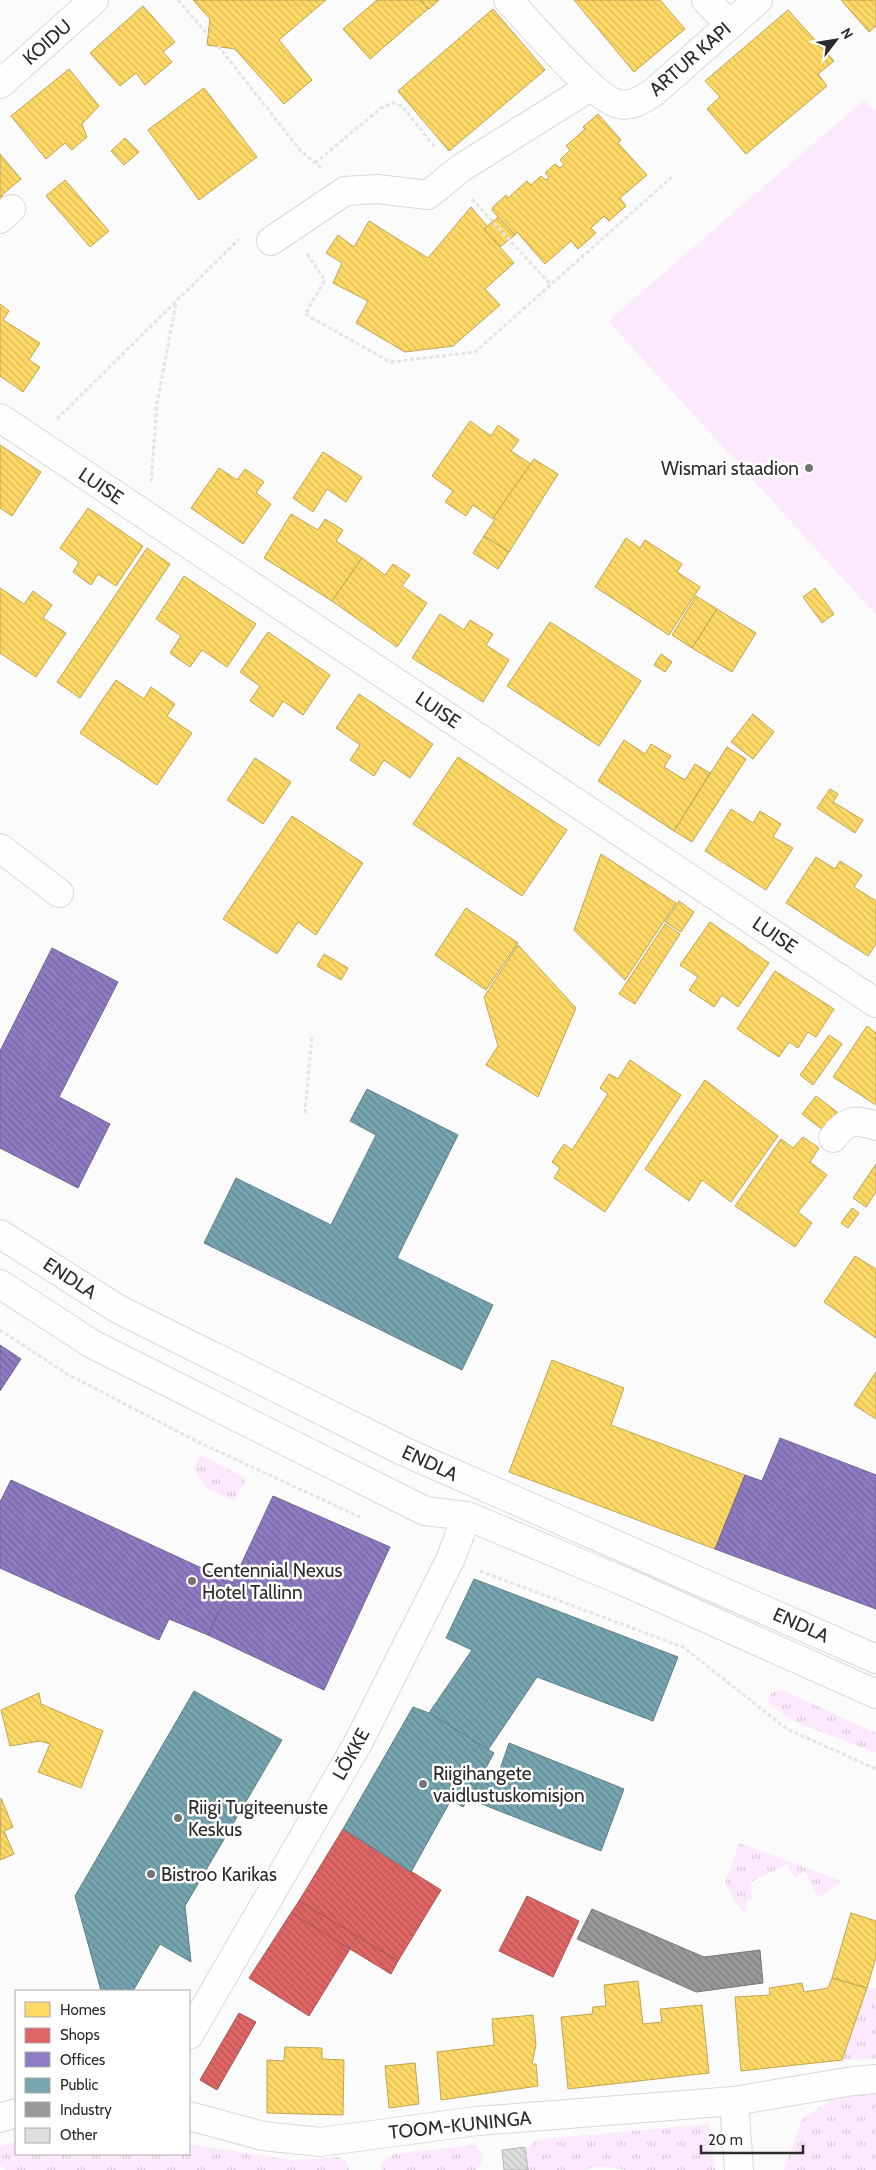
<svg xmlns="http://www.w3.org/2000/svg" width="876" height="2170" font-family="Cabin,sans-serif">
  <defs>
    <pattern id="grass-tufts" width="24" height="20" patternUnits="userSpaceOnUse" patternTransform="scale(1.25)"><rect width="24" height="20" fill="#fde9fd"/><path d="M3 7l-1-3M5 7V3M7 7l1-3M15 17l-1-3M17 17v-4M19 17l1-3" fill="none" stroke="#d9c8d9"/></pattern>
    <pattern id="homes-back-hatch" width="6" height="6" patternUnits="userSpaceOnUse" patternTransform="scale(1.25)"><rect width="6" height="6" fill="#ffd966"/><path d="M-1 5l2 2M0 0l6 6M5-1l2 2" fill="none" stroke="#dbba59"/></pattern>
    <pattern id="shops-back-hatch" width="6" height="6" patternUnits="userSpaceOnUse" patternTransform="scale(1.25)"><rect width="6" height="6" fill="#e06666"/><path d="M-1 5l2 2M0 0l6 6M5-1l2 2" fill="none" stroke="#b65454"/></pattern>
    <pattern id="offices-back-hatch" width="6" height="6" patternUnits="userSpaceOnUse" patternTransform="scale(1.25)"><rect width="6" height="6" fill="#8e7cc3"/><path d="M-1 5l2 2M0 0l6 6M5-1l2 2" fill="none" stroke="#74669f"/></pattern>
    <pattern id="public-back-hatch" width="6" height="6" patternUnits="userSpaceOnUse" patternTransform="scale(1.25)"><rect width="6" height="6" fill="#76a5af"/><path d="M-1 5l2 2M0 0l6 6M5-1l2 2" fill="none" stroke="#61878f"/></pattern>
    <pattern id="industry-back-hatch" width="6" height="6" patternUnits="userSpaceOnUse" patternTransform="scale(1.25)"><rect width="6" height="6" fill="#999"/><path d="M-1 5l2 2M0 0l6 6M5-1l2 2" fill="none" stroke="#7d7d7d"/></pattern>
    <pattern id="building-back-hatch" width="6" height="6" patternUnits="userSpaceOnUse" patternTransform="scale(1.25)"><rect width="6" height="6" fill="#dfdedf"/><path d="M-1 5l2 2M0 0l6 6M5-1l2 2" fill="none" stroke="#c0bfc0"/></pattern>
  </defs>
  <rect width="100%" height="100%" fill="#fcfbfc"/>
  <g fill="url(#grass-tufts)">
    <polygon points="200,1455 246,1478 234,1501 206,1488 194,1468"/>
    <polygon points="780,1689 876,1733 876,1753 793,1721 767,1702 771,1693"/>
    <polygon points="739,1843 842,1881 818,1898 805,1872 795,1878 787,1865 751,1882 752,1899 746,1901 747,1915 735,1902 725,1883"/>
    <polygon points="867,1988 876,1988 876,2059 842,2060"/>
    <polygon points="876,2087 876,2170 784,2170 802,2119 849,2088"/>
    <polygon points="710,2124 715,2170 626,2170 609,2167 594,2167 583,2170 528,2170 525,2147 531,2147 533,2140"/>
    <polygon points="16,2141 16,2154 189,2154 189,2144 290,2160 340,2157 346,2161 349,2170 5,2170 3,2166 0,2167 0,2146"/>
    <path d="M475 2145C484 2154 485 2164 475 2170H382C379 2161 387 2158 394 2154Z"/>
  </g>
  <polygon fill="#fde9fd" points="864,100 876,112 876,615 608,321"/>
  <g fill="url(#homes-back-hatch)" stroke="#c0a555">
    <polygon points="193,0 326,0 279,40 312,80 284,104 235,49 207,45 210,19"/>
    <polygon points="377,0 420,0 428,9 370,59 343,29"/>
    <polygon points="421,0 439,0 429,9"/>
    <polygon points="574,0 660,0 685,29 634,72"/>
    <polygon points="841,0 876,0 876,26 869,32"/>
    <polygon points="143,6 175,42 163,52 172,62 145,85 136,73 120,86 90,53"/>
    <polygon points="493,9 545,70 449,151 398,91"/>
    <polygon points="788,10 834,61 818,74 827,86 746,154 707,109 720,97 705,81"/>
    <polygon points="69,69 99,106 82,124 87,137 72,150 65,143 46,159 11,116"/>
    <polygon points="204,88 257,157 199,200 148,130"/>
    <polygon points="598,114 621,140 618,143 647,175 620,198 626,206 609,221 604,216 591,228 596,233 578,249 571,241 545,264 517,232 515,235 498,217 492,210 493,207 506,195 508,198 527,181 531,185 541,176 546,180 549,177 545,173 555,164 560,168 564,165 560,160 570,150 566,146 585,129 583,127"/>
    <polygon points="125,138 139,152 124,165 111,151"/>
    <polygon points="0,154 21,179 2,195 10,205 0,214"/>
    <polygon points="65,180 109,231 90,247 46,196"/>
    <polygon points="471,207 487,226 484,229 514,263 485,289 500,305 453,346 405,352 356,323 368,301 333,283 342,263 326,253 338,235 354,247 369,221 428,258"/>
    <polygon points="498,217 515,235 500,247 484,229"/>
    <polygon points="0,304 9,311 3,320 40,343 29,360 40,367 23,392 0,376"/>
    <polygon points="470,421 491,436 498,425 519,440 511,451 531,464 493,519 473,505 466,516 445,502 453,491 432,476"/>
    <polygon points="0,445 41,472 12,516 0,508"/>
    <polygon points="323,452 362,477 346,502 327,489 313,512 293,498"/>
    <polygon points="534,459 558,474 509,552 484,536 495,519 493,518"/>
    <polygon points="219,468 237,480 245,469 264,482 256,493 271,504 243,544 191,508"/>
    <polygon points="88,508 143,546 116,586 98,574 91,585 73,572 79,562 60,548"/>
    <polygon points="291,514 318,530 325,519 343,530 336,541 362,558 332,601 264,558"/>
    <polygon points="484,536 509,552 498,569 473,553"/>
    <polygon points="626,538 640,548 645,540 682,564 677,572 700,587 669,635 595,587"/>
    <polygon points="147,548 170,564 80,698 57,682"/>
    <polygon points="362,558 385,575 393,564 410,575 402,586 427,603 397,647 332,601"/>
    <polygon points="184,576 256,624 227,667 202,650 190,667 170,653 181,636 156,619"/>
    <polygon points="0,588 24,604 33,591 52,605 43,618 66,633 36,677 0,653"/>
    <polygon points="815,588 834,614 822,623 803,597"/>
    <polygon points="696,596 717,609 692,648 672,635"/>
    <polygon points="717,609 756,633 732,672 692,648"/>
    <polygon points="440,614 464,630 470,620 493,634 486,645 509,660 483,702 412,658"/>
    <polygon points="550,622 641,681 599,746 507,686"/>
    <polygon points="268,632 330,675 303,715 283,701 273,717 250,701 260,686 240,672"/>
    <polygon points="661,654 672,662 665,672 654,665"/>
    <polygon points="116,680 144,699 151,687 175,704 167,716 192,733 157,785 80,733"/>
    <polygon points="359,694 433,744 410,778 384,760 374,776 350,760 360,745 336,728"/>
    <polygon points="753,714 774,732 753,759 731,742"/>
    <polygon points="624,740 645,754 651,744 671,756 664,767 685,780 695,764 710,773 674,831 598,781"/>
    <polygon points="727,747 746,759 692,842 674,831"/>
    <polygon points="458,757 567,830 522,896 413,824"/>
    <polygon points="255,758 291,782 263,824 227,800"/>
    <polygon points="830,789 838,794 833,802 863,820 855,833 817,808"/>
    <polygon points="731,809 753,823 760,811 781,824 773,837 793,848 766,890 705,851"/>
    <polygon points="292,816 363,863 316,935 298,922 277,954 223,919"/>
    <polygon points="601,854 676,903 625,980 574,930"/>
    <polygon points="816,857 835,869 840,861 862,875 854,887 876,901 876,944 868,956 786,903"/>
    <polygon points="679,901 694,912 681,932 665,922"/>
    <polygon points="466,908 518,943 486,990 435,955"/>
    <polygon points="710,922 769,963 738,1007 722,995 714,1007 689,990 698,977 680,965"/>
    <polygon points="665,924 680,934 635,1004 619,994"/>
    <polygon points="518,945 576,1008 538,1097 486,1065 498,1046 484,997"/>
    <polygon points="324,954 348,968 341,980 317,966"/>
    <polygon points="775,971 834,1009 816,1037 808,1032 798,1048 789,1042 779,1057 737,1029"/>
    <polygon points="867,1026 876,1033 876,1105 833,1077"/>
    <polygon points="829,1035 842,1044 813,1085 800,1075"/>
    <polygon points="630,1060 681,1095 605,1212 554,1178 560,1168 552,1162 564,1144 572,1150 608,1094 600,1088 609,1074 618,1079"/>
    <polygon points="705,1080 778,1136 731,1202 702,1180 689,1201 645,1169"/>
    <polygon points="816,1096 837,1112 823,1130 802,1114"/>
    <polygon points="803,1137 819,1148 810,1162 827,1175 798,1212 812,1223 795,1247 735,1206 781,1139 793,1148"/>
    <polygon points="876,1164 876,1192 866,1207 853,1198"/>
    <polygon points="852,1208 859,1213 848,1228 841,1223"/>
    <polygon points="855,1256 876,1269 876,1338 824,1302"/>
    <polygon points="552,1360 624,1388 611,1425 745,1475 715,1549 509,1472"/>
    <polygon points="876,1372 876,1419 854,1405"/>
    <polygon points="39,1693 41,1704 103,1731 81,1788 38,1772 50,1744 40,1741 10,1746 1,1710"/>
    <polygon points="1,1798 13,1827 4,1831 14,1854 0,1860"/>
    <polygon points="851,1913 876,1921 876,1957 867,1988 832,1978"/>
    <polygon points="832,1978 867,1988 842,2060 741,2071 735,1997 770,1995 769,1988 802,1983 804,1992 828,1988"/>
    <polygon points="638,1981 643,2024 662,2022 660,2009 702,2005 709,2073 568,2089 561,2017 592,2014 593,2007 606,2006 604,1985"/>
    <polygon points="533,2015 536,2045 532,2064 536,2064 538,2086 441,2100 437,2052 494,2045 492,2019"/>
    <polygon points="285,2047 322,2048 322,2059 344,2060 343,2115 267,2113 267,2060 284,2061"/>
    <polygon points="415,2063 419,2104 389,2108 385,2066"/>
  </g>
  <g fill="url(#shops-back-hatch)" stroke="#aa5455">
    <polygon points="343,1829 441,1890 398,1961 299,1901"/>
    <polygon points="527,1896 579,1921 553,1977 499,1951"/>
    <polygon points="299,1901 398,1961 391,1974 291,1913"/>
    <polygon points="291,1913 350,1949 309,2016 249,1978"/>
    <polygon points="239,2013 256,2022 217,2090 200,2080"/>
  </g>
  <g fill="url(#offices-back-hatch)" stroke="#716496">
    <polygon points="52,948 118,982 59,1097 110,1124 78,1188 0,1148 0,1051"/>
    <polygon points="0,1345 21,1359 0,1391"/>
    <polygon points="780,1438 876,1475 876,1609 715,1549 745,1475 762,1481"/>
    <polygon points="11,1480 234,1583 208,1635 169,1619 159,1640 0,1568 0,1502"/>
    <polygon points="273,1496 390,1547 324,1690 208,1635"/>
  </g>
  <g fill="url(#public-back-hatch)" stroke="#608088">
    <polygon points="367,1089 458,1135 397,1258 493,1305 462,1370 204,1243 236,1178 331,1225 376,1135 350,1121"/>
    <polygon points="474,1579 678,1657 653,1721 537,1677 488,1750 429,1713 472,1650 446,1638"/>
    <polygon points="194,1691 282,1740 185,1906 191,1962 160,1944 133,1991 101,1991 75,1896"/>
    <polygon points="413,1707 429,1713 494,1753 469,1799 463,1807 451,1800 411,1872 343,1829"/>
    <polygon points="509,1743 624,1789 601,1851 469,1799 486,1768 498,1775"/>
  </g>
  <polygon fill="url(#industry-back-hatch)" stroke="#787878" points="592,1909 704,1957 760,1950 763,1983 696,1992 577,1939"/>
  <polygon fill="url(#building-back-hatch)" stroke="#b7b7b7" points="525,2147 528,2170 504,2170 502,2150"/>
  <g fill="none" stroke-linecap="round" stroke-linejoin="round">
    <defs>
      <g id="minor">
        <path d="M508 0C528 21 595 100 619 104 633 107 643 99 654 92L758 0"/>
        <polyline points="706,0 730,25"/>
        <polyline points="0,84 94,0"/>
        <polyline points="0,219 11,209"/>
        <polyline points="271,241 345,191 377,189 428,195 461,168 590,87"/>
        <polyline points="0,848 59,893"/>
        <path d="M833 1138C847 1119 855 1119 876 1126"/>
        <polyline points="0,1234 118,1309 405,1452 876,1659"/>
        <polyline points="189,2035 358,1743 450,1560 467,1516"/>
        <polyline points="734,2101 739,2170"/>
        <polyline points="189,2116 263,2136 320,2142 477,2121 734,2101 853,2081 876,2079"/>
        <polyline points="0,2118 16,2113"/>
      </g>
      <g id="major">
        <polyline points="0,418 876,1003"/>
        <polyline points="0,1284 92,1344 425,1511 467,1516 625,1582 876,1694"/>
      </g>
    </defs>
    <use href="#minor" stroke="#d9d8d9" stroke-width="30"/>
    <use href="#major" stroke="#d9d8d9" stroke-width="30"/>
    <g stroke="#e5e4e5" stroke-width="3" stroke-dasharray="4 2.5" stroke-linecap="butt">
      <polyline points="178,0 208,35"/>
      <polyline points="218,46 300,150 321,168"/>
      <polyline points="315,163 381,108 393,103 402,106 435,147"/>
      <polyline points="472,199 551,285"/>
      <polyline points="307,254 325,280 305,314 390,362 475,352 672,177"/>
      <polyline points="57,419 239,239"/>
      <polyline points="151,482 157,403 176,303"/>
      <polyline points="305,1113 312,1035"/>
      <polyline points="0,1330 67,1374 196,1441 360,1517"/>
      <polyline points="480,1571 683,1647 787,1729 876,1769"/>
    </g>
    <use href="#minor" stroke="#fffeff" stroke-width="28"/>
    <use href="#major" stroke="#fffeff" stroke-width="28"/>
  </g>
  <g fill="#757475" stroke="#fff" stroke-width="2">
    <circle cx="809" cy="468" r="5"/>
    <circle cx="192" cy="1581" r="5"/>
    <circle cx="423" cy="1784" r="5"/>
    <circle cx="178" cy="1818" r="5"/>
    <circle cx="151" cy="1874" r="5"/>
  </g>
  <g text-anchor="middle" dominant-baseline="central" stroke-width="5" stroke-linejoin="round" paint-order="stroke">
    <g font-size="19" fill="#2c2b2c" stroke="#fff">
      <text transform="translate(47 42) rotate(-42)">KOIDU</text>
      <text transform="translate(690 59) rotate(-41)">ARTUR KAPI</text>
      <text transform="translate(101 486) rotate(34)">LUISE</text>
      <text transform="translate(438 710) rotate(34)">LUISE</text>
      <text transform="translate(775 935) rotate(34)">LUISE</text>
      <text transform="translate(70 1278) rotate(33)">ENDLA</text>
      <text transform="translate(430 1463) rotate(25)">ENDLA</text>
      <text transform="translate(801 1625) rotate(24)">ENDLA</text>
      <text transform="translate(351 1754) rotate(-61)">LÕKKE</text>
      <text transform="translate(460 2125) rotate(-6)">TOOM-KUNINGA</text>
    </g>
    <g font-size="19" fill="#2c2b2c" stroke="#fff" text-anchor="start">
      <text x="799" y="468" text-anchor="end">Wismari staadion</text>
      <text x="202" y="1570">Centennial Nexus<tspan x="202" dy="22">Hotel Tallinn</tspan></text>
      <text x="433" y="1773">Riigihangete<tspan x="433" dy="22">vaidlustuskomisjon</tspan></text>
      <text x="188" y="1807">Riigi Tugiteenuste<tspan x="188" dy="22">Keskus</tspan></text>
      <text x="161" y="1874">Bistroo Karikas</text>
    </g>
  </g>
  <rect x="15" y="1990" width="175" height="165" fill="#ffffff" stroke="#abaaab"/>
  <rect x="25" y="2002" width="25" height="15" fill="#ffd966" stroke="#abaaab"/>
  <text x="60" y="2015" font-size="15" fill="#2c2b2c">Homes</text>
  <rect x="25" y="2028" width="25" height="15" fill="#e06666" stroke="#abaaab"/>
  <text x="60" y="2040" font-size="15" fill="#2c2b2c">Shops</text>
  <rect x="25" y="2052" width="25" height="15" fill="#8e7cc3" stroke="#abaaab"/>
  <text x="60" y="2065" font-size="15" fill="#2c2b2c">Offices</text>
  <rect x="25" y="2078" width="25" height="15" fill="#76a5af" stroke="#abaaab"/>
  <text x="60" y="2090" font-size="15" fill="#2c2b2c">Public</text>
  <rect x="25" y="2102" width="25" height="15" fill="#999999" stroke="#abaaab"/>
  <text x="60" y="2115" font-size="15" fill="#2c2b2c">Industry</text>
  <rect x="25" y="2128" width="25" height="15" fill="#dfdedf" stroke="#abaaab"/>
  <text x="60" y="2140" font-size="15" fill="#2c2b2c">Other</text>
  <g transform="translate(836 40) rotate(59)" stroke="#ffffff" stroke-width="4" paint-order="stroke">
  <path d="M0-4L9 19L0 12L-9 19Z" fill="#2c2b2c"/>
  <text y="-8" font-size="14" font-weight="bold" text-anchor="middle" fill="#2c2b2c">N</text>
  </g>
  <path d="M701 2145v8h102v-8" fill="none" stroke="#2c2b2c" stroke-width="2.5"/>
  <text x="708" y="2145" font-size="15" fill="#2c2b2c" stroke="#ffffff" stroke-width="4" paint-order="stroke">20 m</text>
</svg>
